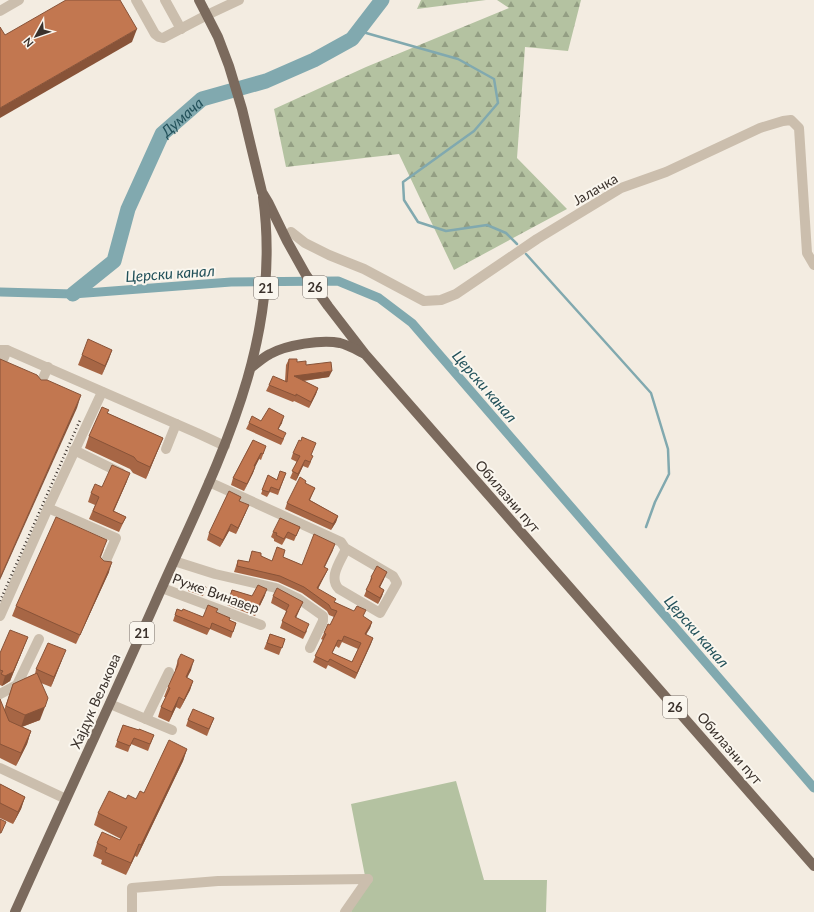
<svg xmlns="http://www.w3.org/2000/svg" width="814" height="912" font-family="Lato,sans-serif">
  <defs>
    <pattern id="forest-firs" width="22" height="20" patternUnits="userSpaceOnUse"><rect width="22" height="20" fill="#b4c2a1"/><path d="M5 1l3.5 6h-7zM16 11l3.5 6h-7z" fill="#939e83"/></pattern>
  </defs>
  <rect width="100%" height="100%" fill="#f3ece1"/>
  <polygon fill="#b4c2a1" points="456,781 484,880 547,880 546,912 351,912 365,876 351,804"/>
  <g fill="url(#forest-firs)">
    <polygon points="421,0 486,0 417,9"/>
    <polygon points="497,0 581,0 568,51 525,47 517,158 567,209 454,270 399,154 286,167 274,109 366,67 509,8"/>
  </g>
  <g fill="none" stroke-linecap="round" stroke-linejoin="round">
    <g stroke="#81a9af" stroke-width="2.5">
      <polyline points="359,31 458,59 494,79 498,103 474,131 403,182 404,200 418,222 446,231 487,225 506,233 517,244"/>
      <polyline points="526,254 651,393 668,449 669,474 655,502 646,527"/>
    </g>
    <polyline stroke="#81a9af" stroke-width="9" points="0,292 73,294 231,282 338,281 379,298 412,323 814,788"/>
    <path stroke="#81a9af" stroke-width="15" id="s1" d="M73 294 114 261 128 209 162 134 202 99 266 81 314 60 352 39 382 0"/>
    <g stroke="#cbbead" stroke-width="10">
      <polyline points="136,0 155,34 159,37 163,38 207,15 239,0"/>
      <polyline points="165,0 181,29"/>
      <polyline points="0,11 19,0"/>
      <polyline points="291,232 305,243 329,255 364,269 424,301 441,300 456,294 537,239 621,188 666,172 760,128 783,121 791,120 799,128 807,253 814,265"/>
      <polyline points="0,350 7,350 197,433 225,446"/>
      <polyline points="0,367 7,350"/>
      <polyline points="39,387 48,367"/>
      <polyline points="166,449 176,424"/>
      <polyline points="74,450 121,473"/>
      <path d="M209 482 341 542 345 548V551C340 562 328 578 339 589L380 613 397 583 393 576 345 548"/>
      <polyline points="48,508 116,538 104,565"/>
      <polyline points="174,561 215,574 276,588 299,599 323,616 323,621 310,648"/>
      <polyline points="162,588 261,625"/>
      <polyline points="0,616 48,508 102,392"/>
      <polyline points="0,694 17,685 39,639"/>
      <polyline points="110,704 172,730"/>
      <polyline points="146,719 169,672"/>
      <polyline points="0,768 66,799"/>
      <polyline points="132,912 132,888 218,881 368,879"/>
      <polyline points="345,912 368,879"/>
    </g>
    <g stroke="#7b6a5d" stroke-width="10">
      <polyline points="199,0 218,37 229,66 242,109 262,192 268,202 287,241 306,275 328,306 365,354 814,866"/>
      <path d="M252 367C258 362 264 357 270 354 286 345 322 339 340 343 348 345 355 349 363 353"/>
      <path d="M15 912C61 809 109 707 155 603 213 471 284 347 263 197"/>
    </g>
    <polyline stroke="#3a312b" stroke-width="2.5" stroke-dasharray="1 3" stroke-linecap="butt" points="0,601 80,420"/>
  </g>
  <g fill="#a76645" fill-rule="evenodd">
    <polygon points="112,350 102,375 78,365 82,355"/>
    <polygon points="289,359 306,365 329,377 304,381 318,388 316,394 309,408 294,401 293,402 266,391 269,385 285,381 286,365"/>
    <polygon points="107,413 163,438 158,450 146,479 133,473 130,469 85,448 89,436"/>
    <polygon points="249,423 282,423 278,429 284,439 281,445 246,429"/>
    <polygon points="253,440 264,452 261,460 259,459 255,467 253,473 244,491 231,485 233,478"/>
    <polygon points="293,453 311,455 311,462 308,468 303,466 296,481 290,478 297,462 291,459"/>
    <polygon points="286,473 278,495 270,492 267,497 261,494 268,475 277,480"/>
    <polygon points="127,481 114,511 126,517 119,532 89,519 95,505 88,502 91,493 102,487"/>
    <polygon points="306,481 305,484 315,488 310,500 338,516 336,522 331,530 285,509 287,503"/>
    <polygon points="241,497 239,501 246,512 236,534 229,531 220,547 207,540 209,533"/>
    <polygon points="300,527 294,541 286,538 282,545 274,541 274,539 271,537 273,532"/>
    <polygon points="104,549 101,557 109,572 76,644 12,616 16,606"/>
    <path d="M333 550 324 567 328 569 318 589 335 602 372 622 370 628 366 635 373 638 355 679 328 665 326 669 313 662 323 640 321 639 324 633 330 625 334 617 329 615 327 611 302 593 278 582 234 572 238 560 249 562 252 551 261 556 272 561 283 557 302 565ZM342 642 358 649 352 662 332 653 336 646 339 648Z"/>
    <polygon points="371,577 384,579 380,587 384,590 382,596 378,604 364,596 369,584"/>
    <polygon points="191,582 206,587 203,596 188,591"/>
    <polygon points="232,590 252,596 265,595 255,616 227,605"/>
    <polygon points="273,596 303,602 296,618 307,631 303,639 280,628 286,611 271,603"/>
    <polygon points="177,609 203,617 216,612 229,620 236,623 231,638 210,629 207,635 173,621"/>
    <polygon points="270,634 285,639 279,655 264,649"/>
    <polygon points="24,647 10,681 2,686 0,685 0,653"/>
    <polygon points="62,660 51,687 41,683 40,720 22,727 31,731 27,744 16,766 0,758 0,699 4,710 13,684 35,674 36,669"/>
    <polygon points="178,660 191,670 187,678 193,681 190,690 180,709 176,707 169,722 158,717 161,707 166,697 164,697 168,687 175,672 175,670"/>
    <polygon points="214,718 207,736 186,726 188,720"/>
    <polygon points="123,725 154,735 148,751 131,744 128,752 115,747"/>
    <polygon points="187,749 183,761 137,857 135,856 126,875 101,864 102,860 93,856 97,843 120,840 121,839 94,825 98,813 126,799 136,799 144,793"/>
    <polygon points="0,784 25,797 21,809 13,824 0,818"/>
  </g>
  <g fill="#885338">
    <polygon points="137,29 132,42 0,118 0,108"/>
    <polygon points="112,350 109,359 102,375 105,366"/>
    <polygon points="332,371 329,377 292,382 294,376"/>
    <polygon points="318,388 316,394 309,408 311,402"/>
    <polygon points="81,395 77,408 0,580 0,578"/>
    <polygon points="284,416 282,423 275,435 278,429"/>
    <polygon points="163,438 158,450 146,479 150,467"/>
    <polygon points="261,453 259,459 252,473 254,466"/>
    <polygon points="305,460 303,466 296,481 298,474"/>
    <polygon points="255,467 253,473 244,491 247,484"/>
    <polygon points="130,473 127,481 110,519 113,511"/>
    <polygon points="249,505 246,512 236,534 238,528"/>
    <polygon points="338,516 336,522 331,530 333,524"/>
    <polygon points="231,524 229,531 220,547 223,540"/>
    <polygon points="335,544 333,550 322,573 324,567"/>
    <polygon points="112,562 109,572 76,644 80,635"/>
    <polygon points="328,569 325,575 315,594 317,588"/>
    <polygon points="387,572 384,579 377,593 379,587"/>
    <polygon points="267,589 265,595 255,616 257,609"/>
    <polygon points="384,590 382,596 378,604 380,598"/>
    <polygon points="303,602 300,608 293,624 295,617"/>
    <polygon points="372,622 370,628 362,640 365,634"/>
    <polygon points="28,637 10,681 2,686 5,676"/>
    <polygon points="373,638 371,644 355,679 357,673"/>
    <polygon points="66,650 62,660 51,687 54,677"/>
    <polygon points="194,660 191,670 182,687 186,677"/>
    <polygon points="193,681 190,690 180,709 184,700"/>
    <polygon points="179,697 176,707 169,722 172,712"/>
    <polygon points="45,707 40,720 21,727 25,715"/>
    <polygon points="31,731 27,744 16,766 21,753"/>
    <polygon points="187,749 183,761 137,857 141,845"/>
    <polygon points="25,797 21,809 13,824 18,812"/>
    <polygon points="139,844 135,856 126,875 131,863"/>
  </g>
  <g fill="#c27750" stroke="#885338" fill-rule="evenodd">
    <polygon points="66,0 120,0 137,29 0,108 0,27 5,35"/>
    <polygon points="88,339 112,350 105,366 82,355"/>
    <polygon points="0,359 37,375 41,380 47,380 81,395 0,578"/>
    <polygon points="289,359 297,359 297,362 306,361 306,365 331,362 332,371 294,376 318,388 311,402 296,394 296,396 269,385 273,376 287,382"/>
    <polygon points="102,407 109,410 107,413 163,438 150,467 137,461 134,457 89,436"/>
    <polygon points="269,408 284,416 278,429 286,433 283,439 249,423 252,416 261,421"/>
    <polygon points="302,437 316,443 311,455 313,456 310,462 305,460 298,474 292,471 300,456 293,453 299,440 301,441"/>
    <polygon points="253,440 266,446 263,454 261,453 254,466 255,467 247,484 233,478"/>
    <polygon points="112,465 130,473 113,511 126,517 122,524 93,511 99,497 91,493 95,484 102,487"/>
    <polygon points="280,471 286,473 279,490 271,487 269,492 262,490 268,475 277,480"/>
    <polygon points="300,477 306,481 305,483 315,488 309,500 338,516 333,524 287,503"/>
    <polygon points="229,491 241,497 239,501 249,505 238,528 231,524 223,540 209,533"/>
    <polygon points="56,517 107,540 100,557 104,561 112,562 80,635 16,606"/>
    <polygon points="280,518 300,527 296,536 288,532 284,539 276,535 277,533 273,532"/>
    <path d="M314 534 335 544 324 567 328 569 317 588 336 599 334 602 354 611 357 606 366 610 363 616 372 622 365 634 373 638 357 673 330 659 328 662 315 656 326 634 324 633 328 624 330 625 337 611 331 609 329 605 304 587 280 576 237 566 238 560 249 562 252 551 261 553V556L272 561 277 547 285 550 283 557 302 565ZM344 636 361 643 352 662 332 653 338 640 342 641Z"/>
    <polygon points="377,566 387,572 379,587 384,590 380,598 366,590 372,578 371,577"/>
    <polygon points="191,582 206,587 205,590 190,584"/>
    <polygon points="258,585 267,589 257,609 229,599 232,590 252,596"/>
    <polygon points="277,588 303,602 295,617 309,624 305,633 282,621 287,611 286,611 289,605 273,596"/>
    <polygon points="208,605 218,609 216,612 230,618 229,620 236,623 233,632 212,623 210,629 175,615 177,609 182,611 183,609 203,617"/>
    <polygon points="10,630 28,637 13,672 5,676 1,674 3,671 0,670 0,653"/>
    <polygon points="270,634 285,639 282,648 267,643"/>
    <polygon points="48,643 66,650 54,677 36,669"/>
    <polygon points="181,654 194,660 186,677 193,681 184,700 179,697 172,712 161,707 170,688 168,687 178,665 178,660"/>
    <polygon points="37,673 48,698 45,707 25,715 6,706 13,684"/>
    <polygon points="0,699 9,721 31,731 21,753 0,744"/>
    <polygon points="193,709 214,718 209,729 188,720"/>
    <polygon points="123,725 139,730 139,729 154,735 150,744 134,738 130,746 117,741"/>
    <polygon points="169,740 187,749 141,845 139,844 131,863 105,852 107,848 97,843 102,832 120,840 127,827 98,813 109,791 126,799 128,795 136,799 140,791 144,793"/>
    <polygon points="0,784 25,797 18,812 0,803"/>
    <polygon points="0,819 6,822 1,833 0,833"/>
  </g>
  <g text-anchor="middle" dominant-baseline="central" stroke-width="4" stroke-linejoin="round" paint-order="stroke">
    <g fill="#faf6ee" stroke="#746c66" stroke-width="1">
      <rect x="303" y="276" width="24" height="22" rx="3"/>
      <rect x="254" y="277" width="24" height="22" rx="3"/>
      <rect x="130" y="622" width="24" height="22" rx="3"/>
      <rect x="663" y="696" width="24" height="22" rx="3"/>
    </g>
    <g font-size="13" font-weight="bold" fill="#3a312b">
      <text x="315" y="287">26</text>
      <text x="266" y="288">21</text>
      <text x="142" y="633">21</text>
      <text x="675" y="707">26</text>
    </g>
    <g font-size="14" fill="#3a312b" stroke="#faf6ee">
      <text transform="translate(595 189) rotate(-30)">Јалачка</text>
      <text transform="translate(508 496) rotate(49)">Обилазни пут</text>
      <text transform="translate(216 593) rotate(20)">Руже Винавер</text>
      <text transform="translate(95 701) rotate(-66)">Хајдук Вељкова</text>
      <text transform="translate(730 748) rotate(49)">Обилазни пут</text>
    </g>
    <g font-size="15" font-style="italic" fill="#22515a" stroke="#faf6ee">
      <text stroke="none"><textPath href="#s1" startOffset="215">Думача</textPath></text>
      <text transform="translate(170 273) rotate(-4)">Церски канал</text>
      <text transform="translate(485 386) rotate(49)">Церски канал</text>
      <text transform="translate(697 631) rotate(49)">Церски канал</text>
    </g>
  </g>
  <g transform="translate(36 36) rotate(230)" stroke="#faf6ee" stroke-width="3" paint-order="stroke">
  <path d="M0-3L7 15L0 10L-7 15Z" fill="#3a312b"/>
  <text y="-6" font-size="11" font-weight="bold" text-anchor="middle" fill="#3a312b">N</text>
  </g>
</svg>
